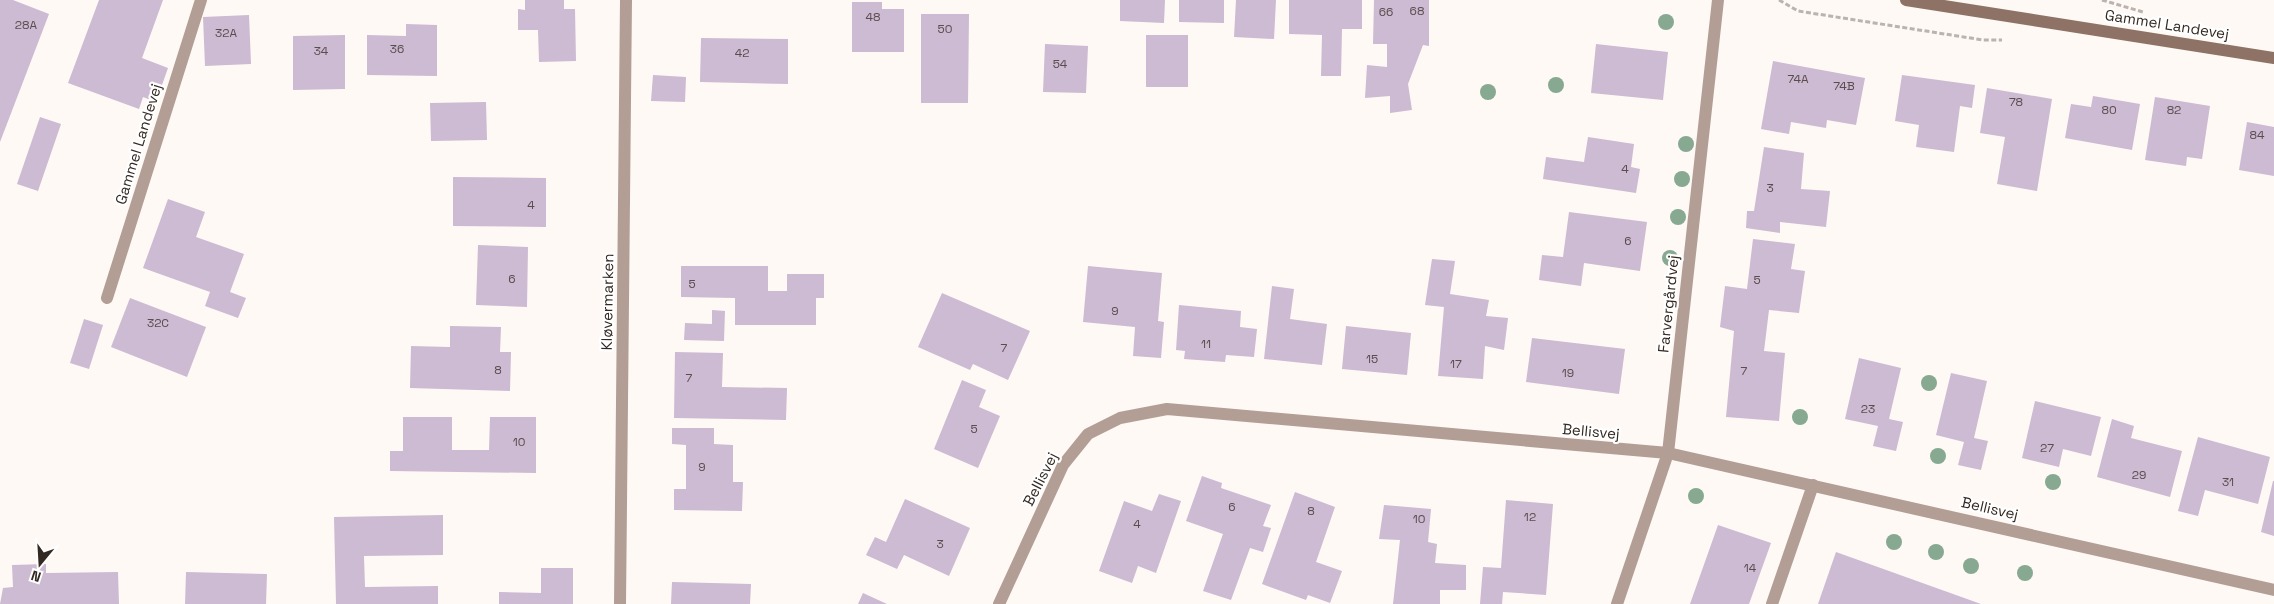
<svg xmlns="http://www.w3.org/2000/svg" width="2274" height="604" font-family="'Space Grotesk',sans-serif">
  <rect width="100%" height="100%" fill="#fef9f5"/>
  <g fill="#cdbad3">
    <polygon points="0,0 13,0 49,14 0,142"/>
    <polygon points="99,0 163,0 142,58 168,68 156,102 143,97 139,109 68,83"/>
    <polygon points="525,0 564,0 564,9 575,9 576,61 539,62 538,30 518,30 518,9 525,10"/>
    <polygon points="1120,0 1165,0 1164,23 1120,21"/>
    <polygon points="1179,0 1224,0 1224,23 1179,22"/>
    <polygon points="1236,0 1276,0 1274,39 1234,37"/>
    <polygon points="1289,0 1362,0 1362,29 1342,29 1341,76 1321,76 1322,35 1289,34"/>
    <polygon points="1374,0 1429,0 1429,46 1423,45 1408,84 1412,110 1390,113 1390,96 1365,98 1367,65 1387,67 1387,44 1373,44"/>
    <polygon points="852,2 882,2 882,9 904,9 904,52 852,52"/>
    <polygon points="921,14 969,14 968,103 921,103"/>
    <polygon points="249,15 251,64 205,66 203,17"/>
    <polygon points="406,24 437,25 437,76 367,75 367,35 406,36"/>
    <polygon points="345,35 345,89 293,90 293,36"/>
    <rect x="1146" y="35" width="42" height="52"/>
    <polygon points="701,38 788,39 788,84 700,82"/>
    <polygon points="1045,44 1088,46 1086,93 1043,92"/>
    <polygon points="1596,44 1668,52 1663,100 1591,93"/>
    <polygon points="1773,61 1865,78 1856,125 1827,120 1826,128 1791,122 1789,134 1761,129"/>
    <polygon points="653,75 686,77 685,102 651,101"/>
    <polygon points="1902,75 1975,85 1972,108 1960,106 1954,152 1916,147 1919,125 1895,121"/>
    <polygon points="1987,88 2052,99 2037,191 1997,184 2005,137 1980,133"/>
    <polygon points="2093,96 2140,104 2132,150 2065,138 2071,104 2091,107"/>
    <polygon points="2155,97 2210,106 2202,159 2187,157 2186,166 2145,160"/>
    <polygon points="486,102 487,140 431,141 430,103"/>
    <polygon points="40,117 61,124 38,191 17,184"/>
    <polygon points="2247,122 2274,127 2274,176 2239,170"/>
    <polygon points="1588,137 1634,144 1631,167 1640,169 1636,193 1543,179 1546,157 1584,162"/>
    <polygon points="1764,147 1804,153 1801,189 1830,191 1826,227 1780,222 1780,233 1746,228 1747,211 1754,211"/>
    <polygon points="453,177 546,178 546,227 453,226"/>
    <polygon points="168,199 205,212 196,237 244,254 230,292 246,298 238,318 205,306 210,292 143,268"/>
    <polygon points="1569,212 1647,222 1640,271 1584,263 1581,286 1539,280 1542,255 1563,257"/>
    <polygon points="1753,239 1795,244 1791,269 1805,271 1799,313 1769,310 1764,351 1785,353 1779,421 1726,417 1734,331 1720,327 1725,286 1747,289"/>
    <polygon points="478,245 528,247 527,307 476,305"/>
    <polygon points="1432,259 1455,261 1450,294 1489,300 1486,316 1508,318 1504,350 1485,346 1483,379 1438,376 1444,307 1425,305"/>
    <polygon points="681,266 768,266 768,291 787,291 787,274 824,274 824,298 816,298 816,325 735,325 735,298 681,297"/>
    <polygon points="1088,266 1162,273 1158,321 1164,322 1161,358 1133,356 1135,327 1083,322"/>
    <polygon points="1272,286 1294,289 1290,319 1327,324 1322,365 1264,359"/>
    <polygon points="942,293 1030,331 1008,380 973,364 970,370 918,347"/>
    <polygon points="130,298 206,327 187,377 111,347"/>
    <polygon points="1179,305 1241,311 1240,327 1257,329 1254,357 1226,355 1225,362 1184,359 1185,351 1176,350"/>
    <polygon points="712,310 725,311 724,341 684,340 685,323 712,324"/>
    <polygon points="84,319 103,325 89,369 70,363"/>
    <polygon points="450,326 501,327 500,352 511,352 510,391 410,388 411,346 450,347"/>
    <polygon points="1346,326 1411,333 1407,375 1342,369"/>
    <polygon points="1532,338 1625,349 1619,394 1526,382"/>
    <polygon points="675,352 723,353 722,387 787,388 786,420 674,418"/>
    <polygon points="1859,358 1901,368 1889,419 1903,422 1896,451 1873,446 1878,426 1845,419"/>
    <polygon points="1951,373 1987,381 1974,438 1988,441 1981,470 1958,465 1964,442 1936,435"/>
    <polygon points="962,380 986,390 979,407 1000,416 978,468 934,449"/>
    <polygon points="2035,401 2101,417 2091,456 2063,449 2059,467 2022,458"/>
    <polygon points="403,417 452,417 452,450 489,450 490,417 536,417 536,473 390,471 390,451 403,451"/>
    <polygon points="2112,419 2134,426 2131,438 2182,451 2170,497 2097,477"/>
    <polygon points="672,428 714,428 714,444 733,445 733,482 743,482 742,511 674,510 674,489 686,489 686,445 672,444"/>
    <polygon points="2198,437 2270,457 2258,504 2205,490 2198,516 2178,511"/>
    <polygon points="1202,476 1222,483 1221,488 1271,505 1263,526 1271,528 1263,552 1250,548 1231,600 1203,591 1223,534 1186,521"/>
    <polygon points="2273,481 2274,481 2274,536 2261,532"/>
    <polygon points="1295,492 1335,507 1316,562 1342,571 1330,603 1308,595 1306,600 1262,584"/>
    <polygon points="1159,494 1181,501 1156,573 1138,566 1132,583 1099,571 1124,501 1152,511"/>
    <polygon points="905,499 970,528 949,576 904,555 897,569 866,555 875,537 886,542"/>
    <polygon points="1506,500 1553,504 1546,595 1503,592 1502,604 1480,604 1483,567 1501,568"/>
    <polygon points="1384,505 1431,509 1428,542 1437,544 1435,563 1466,565 1466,590 1440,590 1440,604 1393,604 1400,540 1379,539"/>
    <polygon points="443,515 443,555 364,556 365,587 438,586 438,604 336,604 334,517"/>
    <polygon points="1718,525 1771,543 1749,604 1690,604"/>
    <polygon points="1836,552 1981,604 1818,604"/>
    <polygon points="46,564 46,573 118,572 119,604 0,604 3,588 13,587 12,565"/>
    <polygon points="541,568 573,568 573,604 499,604 499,592 541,593"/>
    <polygon points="186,572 267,574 266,604 185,604"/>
    <polygon points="672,582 751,584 750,604 671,604"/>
    <polygon points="863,593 887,604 858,604"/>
  </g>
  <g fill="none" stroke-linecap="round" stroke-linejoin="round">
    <g stroke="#bab3ae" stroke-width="3" stroke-dasharray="5 2.5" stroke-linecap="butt">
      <polyline points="1779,0 1798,11 1983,40 2002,40"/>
      <polyline points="2102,0 2143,12"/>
    </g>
    <polyline stroke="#b39e96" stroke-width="12" points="1772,604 1813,485"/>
    <g stroke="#b39e96" stroke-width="12">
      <polyline points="107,298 201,0"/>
      <polyline points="620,604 626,0"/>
      <polyline points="999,604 1063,465 1088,434 1120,418 1167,409 1668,453 2274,590"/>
      <polyline points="1617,604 1668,453 1718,0"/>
    </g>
    <polyline stroke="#8f7266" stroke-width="12" points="1906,0 2274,58"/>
  </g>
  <g fill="#87a891">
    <circle cx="1666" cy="22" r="8"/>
    <circle cx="1556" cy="85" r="8"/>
    <circle cx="1488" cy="92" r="8"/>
    <circle cx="1686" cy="144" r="8"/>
    <circle cx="1682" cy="179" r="8"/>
    <circle cx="1678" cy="217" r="8"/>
    <circle cx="1670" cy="258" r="8"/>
    <circle cx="1929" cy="383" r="8"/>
    <circle cx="1800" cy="417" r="8"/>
    <circle cx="1938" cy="456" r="8"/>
    <circle cx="2053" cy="482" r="8"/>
    <circle cx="1696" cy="496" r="8"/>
    <circle cx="1894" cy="542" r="8"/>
    <circle cx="1936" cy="552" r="8"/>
    <circle cx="1971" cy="566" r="8"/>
    <circle cx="2025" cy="573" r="8"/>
  </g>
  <g text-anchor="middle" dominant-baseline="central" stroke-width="4.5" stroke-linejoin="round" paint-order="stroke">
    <g font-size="12" fill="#5a4d4e">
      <text x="1417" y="11">68</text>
      <text x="1386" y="12">66</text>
      <text x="873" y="17">48</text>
      <text x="26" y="25">28A</text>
      <text x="945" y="29">50</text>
      <text x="226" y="33">32A</text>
      <text x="397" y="49">36</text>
      <text x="321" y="51">34</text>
      <text x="742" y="53">42</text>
      <text x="1060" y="64">54</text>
      <text x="1798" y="79">74A</text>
      <text x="1844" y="86">74B</text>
      <text x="2016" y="102">78</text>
      <text x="2109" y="110">80</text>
      <text x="2174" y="110">82</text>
      <text x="2257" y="135">84</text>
      <text x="1625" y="169">4</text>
      <text x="1770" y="188">3</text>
      <text x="531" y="205">4</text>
      <text x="1628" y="241">6</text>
      <text x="512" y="279">6</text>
      <text x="1757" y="280">5</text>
      <text x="692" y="284">5</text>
      <text x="1115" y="311">9</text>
      <text x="158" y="323">32C</text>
      <text x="1206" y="344">11</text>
      <text x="1004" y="348">7</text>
      <text x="1372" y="359">15</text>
      <text x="1456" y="364">17</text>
      <text x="498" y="370">8</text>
      <text x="1744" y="371">7</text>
      <text x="1568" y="373">19</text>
      <text x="689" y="378">7</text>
      <text x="1868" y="409">23</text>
      <text x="974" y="429">5</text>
      <text x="519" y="442">10</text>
      <text x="2047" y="448">27</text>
      <text x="702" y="467">9</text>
      <text x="2139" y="475">29</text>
      <text x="2228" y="482">31</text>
      <text x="1232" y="507">6</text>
      <text x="1311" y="511">8</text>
      <text x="1530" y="517">12</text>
      <text x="1419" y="519">10</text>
      <text x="1137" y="524">4</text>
      <text x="940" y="544">3</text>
      <text x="1750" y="568">14</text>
    </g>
    <g font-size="15" fill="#332922" stroke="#fff">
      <text transform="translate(2167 24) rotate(9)">Gammel Landevej</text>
      <text transform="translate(138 144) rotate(-73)">Gammel Landevej</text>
      <text transform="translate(607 302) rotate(-89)">Kløvermarken</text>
      <text transform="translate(1668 304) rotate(-84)">Farvergårdvej</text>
      <text transform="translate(1591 431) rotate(5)">Bellisvej</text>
      <text transform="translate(1040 479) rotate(-63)">Bellisvej</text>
      <text transform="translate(1990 508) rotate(13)">Bellisvej</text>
    </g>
  </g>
  <g transform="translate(40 564) rotate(198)" stroke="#ffffff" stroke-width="4" paint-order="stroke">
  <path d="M0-4L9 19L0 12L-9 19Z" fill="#332922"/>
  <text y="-8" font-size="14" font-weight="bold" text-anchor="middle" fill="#332922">N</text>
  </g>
</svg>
